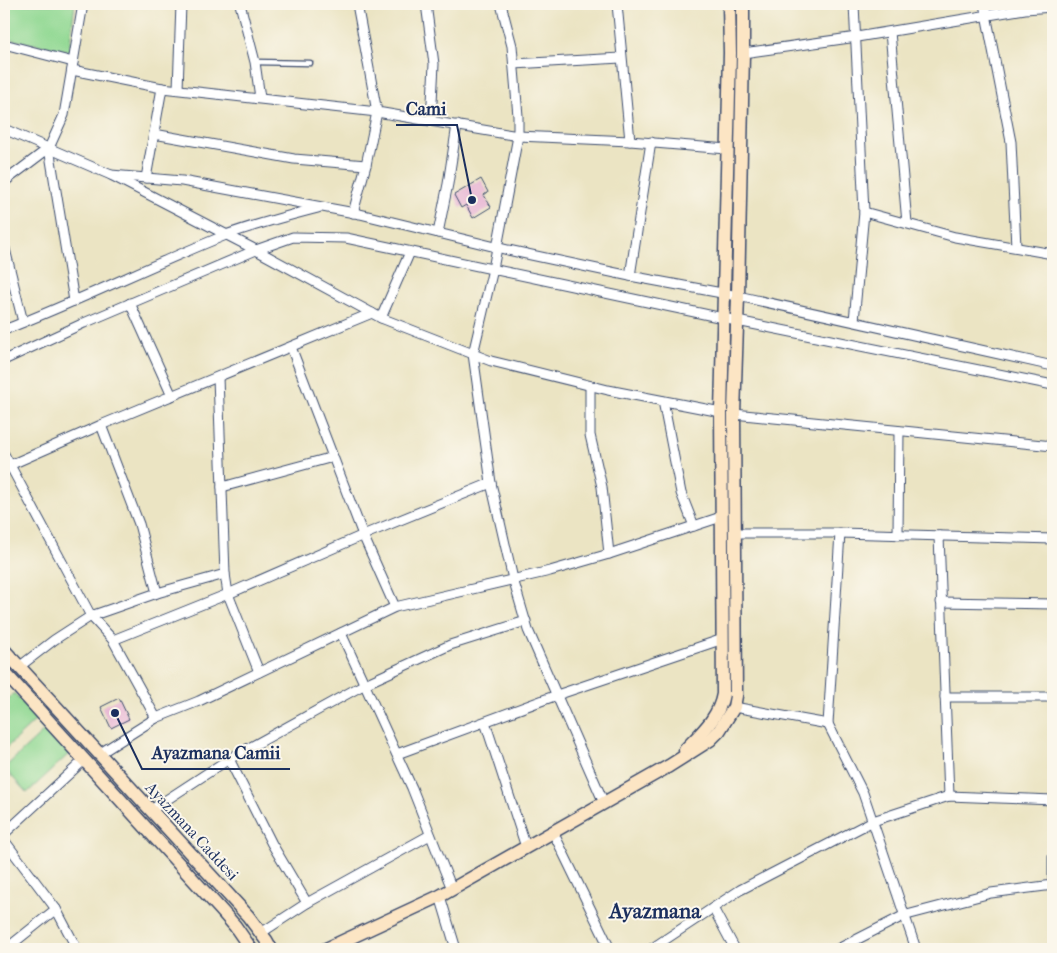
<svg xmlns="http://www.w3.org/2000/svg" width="1057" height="953" font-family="'IM FELL French Canon',serif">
  <rect width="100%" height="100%" fill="#fbf7ec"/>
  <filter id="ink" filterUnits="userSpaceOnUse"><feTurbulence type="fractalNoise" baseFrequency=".02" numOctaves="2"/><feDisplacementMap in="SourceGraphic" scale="10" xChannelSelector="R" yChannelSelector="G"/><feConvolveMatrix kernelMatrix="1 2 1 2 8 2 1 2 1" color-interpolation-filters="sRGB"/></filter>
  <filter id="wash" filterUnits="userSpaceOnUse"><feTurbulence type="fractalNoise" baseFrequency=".0096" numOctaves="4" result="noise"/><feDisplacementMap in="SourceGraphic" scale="20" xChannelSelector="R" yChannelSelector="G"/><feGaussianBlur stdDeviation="1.12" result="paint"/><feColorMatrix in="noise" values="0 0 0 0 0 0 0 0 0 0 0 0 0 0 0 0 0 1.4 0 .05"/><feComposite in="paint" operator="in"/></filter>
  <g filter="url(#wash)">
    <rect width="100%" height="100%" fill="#ebe4c3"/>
    <g fill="#90d892" stroke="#568478">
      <polygon points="10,4 75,4 69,51 4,38"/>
      <polygon points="14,693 38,718 4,750 4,703"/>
      <polygon points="47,728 71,752 27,793 4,768"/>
    </g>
    <g id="blocks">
      <g fill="#e6b0d2">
        <polygon points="481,179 488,192 484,195 491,207 473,218 466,205 461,208 454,195"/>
        <polygon points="119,698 129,719 111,728 101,707"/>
      </g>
    </g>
  </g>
  <g filter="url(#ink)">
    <use href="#blocks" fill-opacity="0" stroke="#3a4a6d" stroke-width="1"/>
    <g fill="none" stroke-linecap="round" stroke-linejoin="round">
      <defs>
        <polyline id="service" points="255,62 310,63"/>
        <g id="minor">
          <polyline points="240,4 255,62 260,98"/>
          <polyline points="357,4 377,112 518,136 518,116 512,46 501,4"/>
          <polyline points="426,4 434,64 431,121"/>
          <polyline points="617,4 630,141"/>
          <polyline points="984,4 1011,142 1016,247"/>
          <polyline points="890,32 907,223"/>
          <polyline points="4,44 73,62"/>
          <polyline points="743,53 857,37 1025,9 1053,7"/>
          <polyline points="514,64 621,58"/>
          <polyline points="72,70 162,88 146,178"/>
          <polyline points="162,88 377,112 366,165"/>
          <polyline points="178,89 181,4"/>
          <polyline points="4,129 111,175 256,250 381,318 491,361 608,390 721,412"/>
          <polyline points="154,134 294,159 366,165 353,213"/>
          <polyline points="49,148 64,115 83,4"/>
          <polyline points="111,175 182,181 360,214 508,250 630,276 738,296 1053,366"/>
          <polyline points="4,182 49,148 74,301"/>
          <polyline points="864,212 955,237 1053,254"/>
          <polyline points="438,233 448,184 457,125"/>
          <polyline points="4,245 23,322"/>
          <polyline points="630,276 651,142"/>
          <polyline points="130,303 172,396"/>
          <polyline points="381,318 410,252"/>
          <polyline points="854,321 864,212 854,4"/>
          <path d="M4 330C79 301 151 265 226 235 256 224 287 216 318 208"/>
          <polyline points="291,347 363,535 395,607"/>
          <polyline points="4,360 84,323 256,250 293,237 346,238 737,321 1053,385"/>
          <polyline points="590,386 590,435 602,487 609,554"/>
          <polyline points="663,401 681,493 694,526"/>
          <polyline points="734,414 1053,446"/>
          <polyline points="101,425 139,524 157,593 225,574 218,377"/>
          <polyline points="4,454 91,616 54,640 19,667"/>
          <polyline points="4,470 10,465 101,425 372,313"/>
          <polyline points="491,483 513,579 528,630 604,803"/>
          <polyline points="222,487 333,457"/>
          <polyline points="735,533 840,533 1053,539"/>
          <polyline points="898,535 899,431"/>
          <polyline points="939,536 949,796"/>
          <polyline points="941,602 1053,604"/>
          <polyline points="341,633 412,788 452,889"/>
          <polyline points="113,640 91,616 157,593"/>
          <polyline points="259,672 228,594 368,533 491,483 473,354 493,269 518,136 630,141 727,149"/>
          <polyline points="945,697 1053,697"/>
          <polyline points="734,707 828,724 840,533"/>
          <polyline points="156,718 199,701 395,607 550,571 609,554 721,517"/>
          <polyline points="485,722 526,847"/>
          <polyline points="828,724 863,793 916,949"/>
          <polyline points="99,754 156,718 113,640 228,594 225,574"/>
          <polyline points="397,754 557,695 723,639"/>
          <polyline points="229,759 272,844 307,903"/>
          <polyline points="151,810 229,759 365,684 450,645 526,621"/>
          <polyline points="553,832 610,949"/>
          <polyline points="4,834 84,760"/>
          <polyline points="4,840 56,909 77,949"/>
          <polyline points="1053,857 1053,879"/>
          <polyline points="440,896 456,949"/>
          <polyline points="713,908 735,949"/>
          <polyline points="261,933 307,903 430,835"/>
          <polyline points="6,949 56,909"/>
          <polyline points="651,949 740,890 873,821 949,796 1053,800"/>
          <polyline points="838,949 903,916 991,893 1053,885"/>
        </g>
        <g id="secondary">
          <polyline points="4,650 248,916 266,940 271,949"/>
          <polyline points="4,672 221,910 235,926 251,949"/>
          <path d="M685 750C701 733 719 718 723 694L721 412 730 53 729 4"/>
          <polyline points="326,949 440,896 669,766 710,740 719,731 734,707 736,696 734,414 738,296 743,53 743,4"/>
        </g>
      </defs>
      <use href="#service" stroke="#3a4a6d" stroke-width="7"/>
      <use href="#minor" stroke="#3a4a6d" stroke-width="11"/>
      <use href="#secondary" stroke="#3a4a6d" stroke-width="15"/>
      <use href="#service" stroke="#fff" stroke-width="4.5"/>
      <use href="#minor" stroke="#fff" stroke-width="9"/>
      <use href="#secondary" stroke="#fce5c4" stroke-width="12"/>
    </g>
  </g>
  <g text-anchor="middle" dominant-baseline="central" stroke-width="4" stroke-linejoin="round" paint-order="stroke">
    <g font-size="16" fill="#1b2f5e" stroke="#fbf7ec">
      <text transform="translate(192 831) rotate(47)">Ayazmana Caddesi</text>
    </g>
    <g font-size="21" font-weight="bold" fill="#1b2f5e" stroke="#fbf7ec">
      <text x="655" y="911">Ayazmana</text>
    </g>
  </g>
  <path fill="none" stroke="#1b2f5e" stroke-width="2" d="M472 200L457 125H396M115 713L142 769H290"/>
  <g fill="#1b2f5e" stroke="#fbf7ec" stroke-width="2">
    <circle cx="472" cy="200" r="5"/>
    <circle cx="115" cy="713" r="5"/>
  </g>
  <g font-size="18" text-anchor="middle" font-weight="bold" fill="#1b2f5e" stroke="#fbf7ec" stroke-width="4" stroke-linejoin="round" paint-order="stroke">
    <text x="426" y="115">Cami</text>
    <text x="216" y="759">Ayazmana Camii</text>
  </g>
  <rect width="1057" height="953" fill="none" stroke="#fbf7ec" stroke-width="20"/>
</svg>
